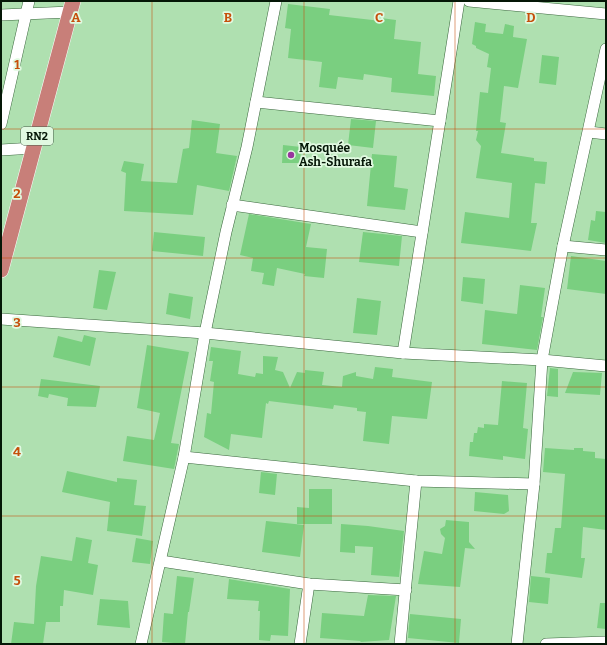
<svg xmlns="http://www.w3.org/2000/svg" width="607" height="645" font-family="Bitter,serif">
  <rect width="100%" height="100%" fill="#afe0b0"/>
  <g fill="#7acf80">
    <polygon points="288,4 330,9 329,15 381,21 381,18 396,20 394,39 421,42 418,74 436,76 434,96 391,92 392,78 364,74 363,80 338,77 336,89 319,87 322,62 288,58 291,29 285,28"/>
    <polygon points="475,22 486,24 485,32 503,34 505,24 514,26 513,37 527,39 518,88 504,86 500,122 506,123 501,153 534,158 534,161 547,162 545,184 535,183 531,223 537,223 531,251 461,243 465,212 509,218 512,183 476,178 481,146 476,140 478,131 476,131 480,92 488,93 491,68 487,67 489,54 476,48 476,46 472,44"/>
    <polygon points="542,55 559,57 556,85 539,83"/>
    <polygon points="351,119 376,121 373,148 348,145"/>
    <polygon points="192,120 220,124 216,153 237,156 229,191 197,185 193,215 124,211 126,173 121,171 124,161 144,164 141,181 177,183 183,149 189,148"/>
    <polygon points="283,145 301,147 300,163 282,163"/>
    <polygon points="372,154 397,156 394,187 408,189 405,210 367,206"/>
    <polygon points="596,211 606,212 606,243 588,240 591,220 595,221"/>
    <polygon points="249,214 311,224 306,247 327,249 324,278 304,276 305,274 277,268 274,286 262,284 264,273 251,271 253,258 240,255"/>
    <polygon points="154,232 205,237 203,256 152,251"/>
    <polygon points="363,232 402,236 399,266 359,262"/>
    <polygon points="571,256 606,261 606,294 567,289"/>
    <polygon points="99,270 116,272 107,310 93,308"/>
    <polygon points="463,277 485,279 483,304 461,301"/>
    <polygon points="520,285 545,288 541,317 543,317 537,350 482,344 485,310 517,314"/>
    <polygon points="169,293 193,297 190,319 166,314"/>
    <polygon points="357,298 381,301 377,335 353,333"/>
    <polygon points="84,335 96,338 90,366 53,357 58,336 82,342"/>
    <polygon points="147,345 189,352 171,443 179,444 174,469 123,461 127,436 154,440 160,413 137,408"/>
    <polygon points="211,347 241,351 238,374 255,377 256,373 263,374 263,356 278,357 275,370 283,372 290,388 297,372 305,373 305,370 324,372 322,385 342,387 343,376 356,372 356,376 373,379 375,367 393,369 392,377 432,382 427,419 392,416 389,444 363,441 366,412 357,411 357,408 349,407 334,405 333,409 269,401 268,404 266,403 262,438 231,434 229,450 204,437 207,413 211,414 214,382 210,381 213,361 209,361"/>
    <polygon points="550,368 558,369 558,397 547,396"/>
    <polygon points="573,372 602,373 600,395 565,393"/>
    <polygon points="41,379 100,386 96,407 67,406 68,398 49,394 48,398 38,396"/>
    <polygon points="502,381 527,383 523,428 528,429 525,459 503,456 503,460 469,456 470,442 473,442 474,433 477,433 478,427 484,428 484,424 498,425"/>
    <polygon points="545,448 574,450 574,448 583,448 583,451 595,452 595,458 606,459 606,530 583,527 581,558 585,558 582,578 545,573 547,553 552,553 555,528 561,528 565,474 543,472"/>
    <polygon points="67,471 117,482 117,478 137,480 134,505 146,506 142,536 107,531 110,502 62,492"/>
    <polygon points="261,472 277,474 275,495 259,493"/>
    <polygon points="309,489 332,489 332,524 297,524 297,507 309,508"/>
    <polygon points="475,492 508,495 509,511 504,514 474,511"/>
    <polygon points="446,520 469,522 469,542 475,549 465,548 460,587 418,584 424,551 442,554 445,538 441,534 440,529 445,526"/>
    <polygon points="266,521 304,525 300,557 262,552"/>
    <polygon points="341,524 368,526 404,531 399,577 371,575 373,547 355,546 355,553 340,552"/>
    <polygon points="76,537 92,540 88,563 98,565 93,595 64,590 63,606 60,606 60,622 46,622 43,644 11,644 14,622 34,624 36,586 41,556 72,561"/>
    <polygon points="136,538 153,541 150,564 132,562"/>
    <polygon points="177,576 194,578 189,612 188,612 185,644 162,642 164,613 173,614"/>
    <polygon points="531,576 550,578 548,604 529,602"/>
    <polygon points="229,579 290,589 288,636 271,635 270,641 259,640 260,611 258,611 259,601 227,599"/>
    <polygon points="368,595 396,596 389,640 360,642 361,641 320,638 322,613 364,616"/>
    <polygon points="100,599 128,601 130,628 97,625"/>
    <polygon points="600,603 606,603 606,629 597,628"/>
    <polygon points="410,614 461,619 459,643 408,638"/>
  </g>
  <g fill="none" stroke-linecap="round" stroke-linejoin="round">
    <defs>
      <g id="minor">
        <polyline points="469,1 606,14"/>
        <polyline points="1,15 70,12"/>
        <polyline points="256,102 440,121"/>
        <polyline points="1,124 29,1"/>
        <polyline points="589,132 606,134"/>
        <polyline points="1,150 34,148"/>
        <polyline points="232,205 422,232"/>
        <polyline points="563,246 606,250"/>
        <polyline points="1,319 205,333 403,353 542,360 606,366"/>
        <polyline points="403,353 459,1"/>
        <polyline points="184,457 416,481 534,484"/>
        <polyline points="161,561 309,584 406,590"/>
        <polyline points="141,644 184,457 205,333 226,232 247,147 276,1"/>
        <polyline points="300,644 309,584"/>
        <polyline points="400,644 416,481"/>
        <polyline points="517,644 534,484 542,360 563,246 606,49"/>
        <polyline points="546,644 606,642"/>
      </g>
      <polyline id="highway" points="1,270 73,1"/>
    </defs>
    <use href="#minor" stroke="#3a673d" stroke-width="12"/>
    <use href="#highway" stroke="#fff" stroke-width="16"/>
    <use href="#minor" stroke="#fff" stroke-width="11"/>
    <use href="#highway" stroke="#c87f79" stroke-width="15"/>
  </g>
  <path fill="none" stroke="#c64f0b" stroke-width="1" stroke-opacity="0.55" d="M152 1V644M304 1V644M455 1V644M1 129H606M1 258H606M1 387H606M1 516H606"/>
  <circle fill="#98369d" stroke="#e1f9e1" stroke-width="1.5" cx="291" cy="155" r="4"/>
  <g text-anchor="middle" dominant-baseline="central" stroke-width="3.5" stroke-linejoin="round" paint-order="stroke">
    <rect fill="#e1f9e1" stroke="#475b48" stroke-width="1" x="21" y="127" width="32" height="18" rx="3"/>
    <g font-size="11" font-weight="bold" fill="#051707">
      <text x="37" y="136">RN2</text>
    </g>
    <g font-size="12" font-weight="bold" fill="#051707" stroke="#e1f9e1" text-anchor="start">
      <text x="299" y="148">Mosquée<tspan x="299" dy="14">Ash-Shurafa</tspan></text>
    </g>
  </g>
  <g font-size="13" text-anchor="middle" font-weight="bold" fill="#c64f0b" stroke="#e1f9e1" stroke-width="3.5" stroke-linejoin="round" paint-order="stroke">
    <text x="76" y="22">A</text>
    <text x="228" y="22">B</text>
    <text x="379" y="22">C</text>
    <text x="531" y="22">D</text>
    <text x="17" y="69">1</text>
    <text x="17" y="198">2</text>
    <text x="17" y="327">3</text>
    <text x="17" y="456">4</text>
    <text x="17" y="585">5</text>
  </g>
  <rect width="607" height="645" fill="none" stroke="#051707" stroke-width="4"/>
</svg>
